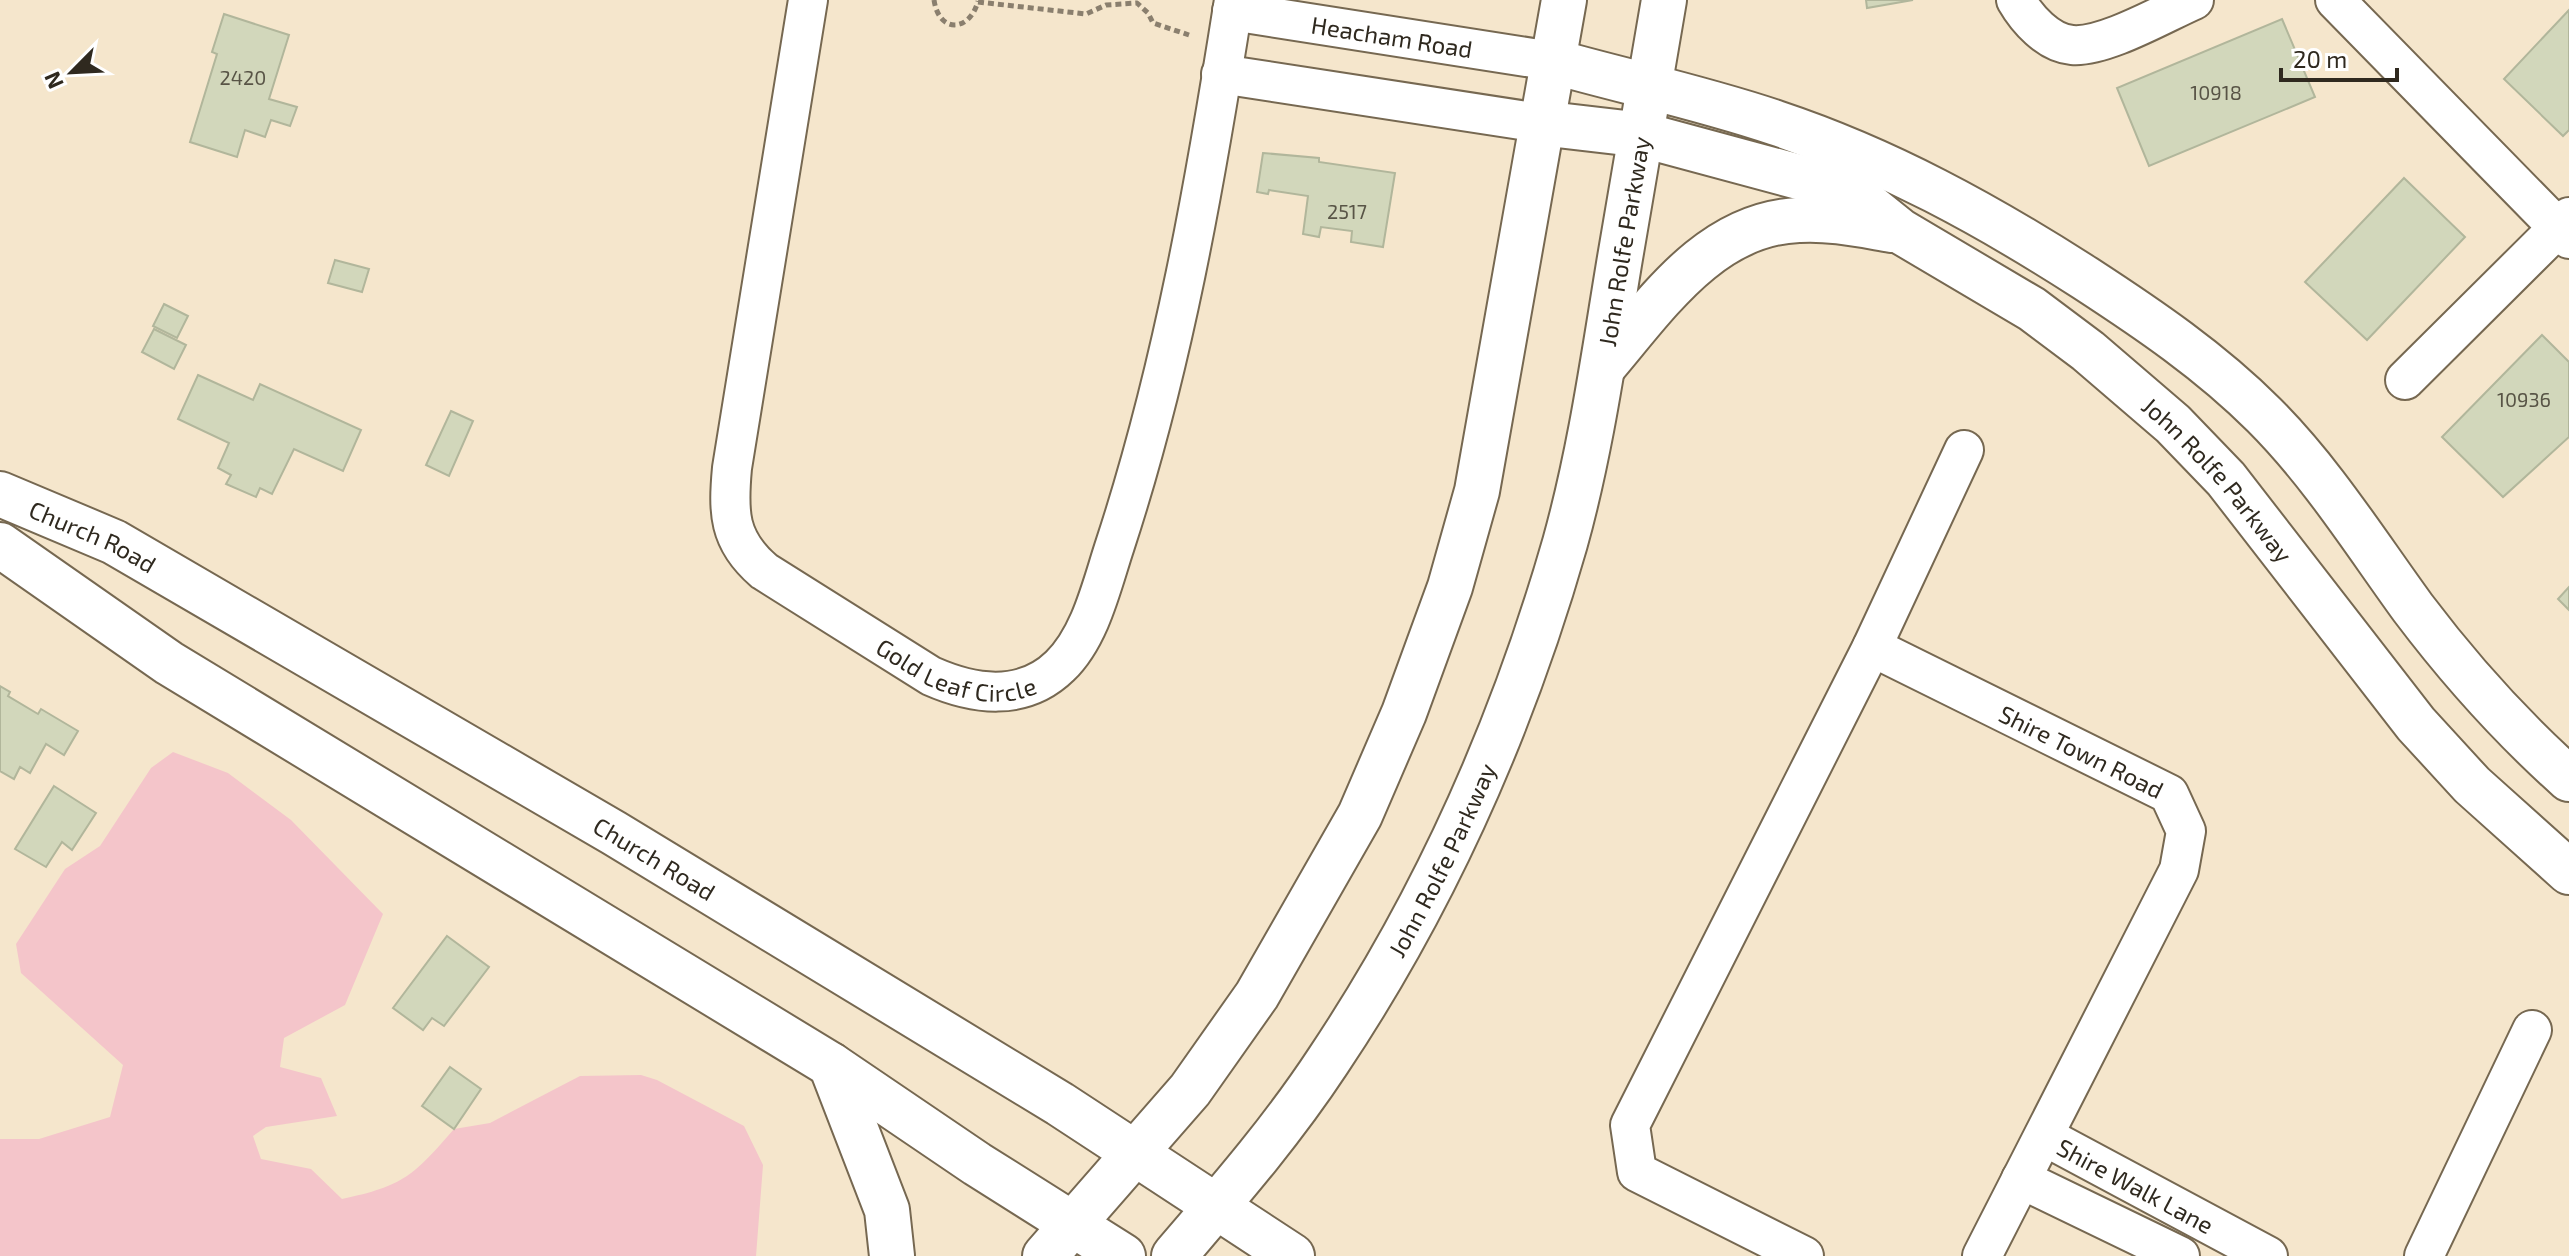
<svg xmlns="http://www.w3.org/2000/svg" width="2569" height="1256" font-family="'Exo 2',sans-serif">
  <rect width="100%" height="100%" fill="#f5e6cc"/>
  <path fill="#f4c5ca" d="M173 752 228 773 291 820 383 914 345 1005 284 1038 280 1067 321 1078 337 1116 266 1127 253 1136 261 1159 311 1169 342 1199C404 1186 414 1175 454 1129L490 1123 580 1076 641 1075 657 1080 744 1126 763 1165 756 1256H0V1139H39L110 1117 123 1065 21 973 16 944 65 869 100 846 151 768Z"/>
  <g fill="#d2d7bb" stroke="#b1b69b" stroke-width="2">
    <polygon points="1866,0 1913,0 1867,8"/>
    <polygon points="2569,10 2569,130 2563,136 2504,79"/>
    <polygon points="224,14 289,35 269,99 297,107 290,126 271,120 265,137 245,130 237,157 190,142 217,54 212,52"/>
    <polygon points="2282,19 2315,97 2149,166 2117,88"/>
    <polygon points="1263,153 1319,158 1319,162 1395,173 1383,247 1351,242 1352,231 1321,227 1319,237 1303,234 1308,196 1269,190 1268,194 1257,192"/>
    <polygon points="2404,178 2465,237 2367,340 2305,282"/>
    <polygon points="335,260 369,269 362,292 328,283"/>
    <polygon points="164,304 188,316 177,338 153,326"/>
    <polygon points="154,329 186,345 174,369 142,352"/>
    <polygon points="2542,335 2569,362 2569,437 2503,497 2442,437"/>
    <polygon points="198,375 253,400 260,384 361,430 343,471 294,449 272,494 260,488 256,497 226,484 231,475 218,468 229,443 178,419"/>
    <polygon points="451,411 473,421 449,476 426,465"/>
    <polygon points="2569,587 2569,610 2558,599"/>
    <polygon points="0,686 10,692 8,696 38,714 41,709 78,731 64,755 46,744 30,773 20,767 14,779 0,771"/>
    <polygon points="54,786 96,813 72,850 62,842 46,867 15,849"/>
    <polygon points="447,936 489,967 444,1026 432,1018 423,1030 393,1008"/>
    <polygon points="450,1067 481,1089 454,1129 422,1106"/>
  </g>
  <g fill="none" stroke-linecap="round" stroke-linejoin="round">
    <defs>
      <g id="minor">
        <path id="s1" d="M808 0 732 468C728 512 728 540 764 571L931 676C974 695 1023 702 1060 666 1091 636 1102 584 1115 545 1173 368 1205 184 1234 0"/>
        <path d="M2016 0C2027 19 2048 43 2072 45 2104 48 2164 13 2194 0"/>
        <polyline points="2335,0 2569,239"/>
        <path id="s2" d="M1232 11 1552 61"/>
        <polyline points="1221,74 1540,123"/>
        <polyline points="2405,380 2569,217"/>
        <path id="s3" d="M1872 647 2169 794 2186 831 2179 870 1982 1256"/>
        <path id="s4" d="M2044 1136 2268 1256"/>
        <polyline points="2021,1179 2180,1256"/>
        <polyline points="1804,1256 1637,1172 1630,1125 1872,647 1964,450"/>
        <polyline points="2424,1256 2532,1030"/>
      </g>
      <g id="major">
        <path d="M1552 61C1626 82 1703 98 1776 123 1887 160 1987 215 2085 278 2148 319 2210 361 2264 415 2322 473 2365 542 2413 608 2459 669 2512 728 2569 779"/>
        <path id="s5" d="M1540 123 1643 135 1821 183 1859 198 1900 231 2032 309 2088 351 2173 424 2226 479 2416 724 2472 785 2569 872"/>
        <path d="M1603 367C1656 305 1710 223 1799 220 1830 218 1862 225 1892 230"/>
        <path id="s6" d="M0 494 114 542 614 833 1060 1104 1292 1256"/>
        <polyline points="0,545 169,663 831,1065 977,1164 1123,1256"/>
        <polyline points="831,1065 887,1210 892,1256"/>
        <polyline points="1045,1256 1190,1090 1257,995 1360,815 1404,713 1450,587 1477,491 1564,0"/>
        <path id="s7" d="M1174 1256C1228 1193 1282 1131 1328 1061 1435 901 1512 728 1565 543 1591 450 1604 354 1620 258 1634 172 1650 86 1664 0"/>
      </g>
    </defs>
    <use href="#minor" stroke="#766851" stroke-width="42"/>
    <use href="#major" stroke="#766851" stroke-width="48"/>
    <g stroke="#8a7f6e" stroke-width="5" stroke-dasharray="6 4" stroke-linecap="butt">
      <path d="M934 0C939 34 970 32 978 1"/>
      <polyline points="978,2 1086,14 1106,5 1137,3 1148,13 1153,23 1189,35"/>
    </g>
    <use href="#minor" stroke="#fff" stroke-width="38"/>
    <use href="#major" stroke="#fff" stroke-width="44"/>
  </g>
  <g text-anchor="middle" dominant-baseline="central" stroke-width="6" stroke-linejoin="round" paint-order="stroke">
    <g font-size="20" fill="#585446">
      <text x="243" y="77">2420</text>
      <text x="2216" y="92">10918</text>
      <text x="1347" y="211">2517</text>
      <text x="2524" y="399">10936</text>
    </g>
    <g font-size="24" fill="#2f291f" stroke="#fff">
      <text stroke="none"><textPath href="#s2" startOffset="162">Heacham Road</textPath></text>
      <text stroke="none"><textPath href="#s7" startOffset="1128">John Rolfe Parkway</textPath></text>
      <text stroke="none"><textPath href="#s5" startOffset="788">John Rolfe Parkway</textPath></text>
      <text stroke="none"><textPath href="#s6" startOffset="102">Church Road</textPath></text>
      <text stroke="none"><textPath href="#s1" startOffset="808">Gold Leaf Circle</textPath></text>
      <text stroke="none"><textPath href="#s3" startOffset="234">Shire Town Road</textPath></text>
      <text stroke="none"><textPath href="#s7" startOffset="480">John Rolfe Parkway</textPath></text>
      <text stroke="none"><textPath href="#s6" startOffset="750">Church Road</textPath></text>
      <text stroke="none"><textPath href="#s4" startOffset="104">Shire Walk Lane</textPath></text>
    </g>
  </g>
  <g transform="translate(72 72) rotate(246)" stroke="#ffffff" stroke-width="6" paint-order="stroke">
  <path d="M0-6L14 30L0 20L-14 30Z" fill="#2f291f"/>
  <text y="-12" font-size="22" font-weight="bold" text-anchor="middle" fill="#2f291f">N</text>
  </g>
  <path d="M2281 68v12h116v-12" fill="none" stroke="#2f291f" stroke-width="4"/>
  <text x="2293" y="68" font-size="24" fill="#2f291f" stroke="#ffffff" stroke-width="6" paint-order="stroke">20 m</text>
</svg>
